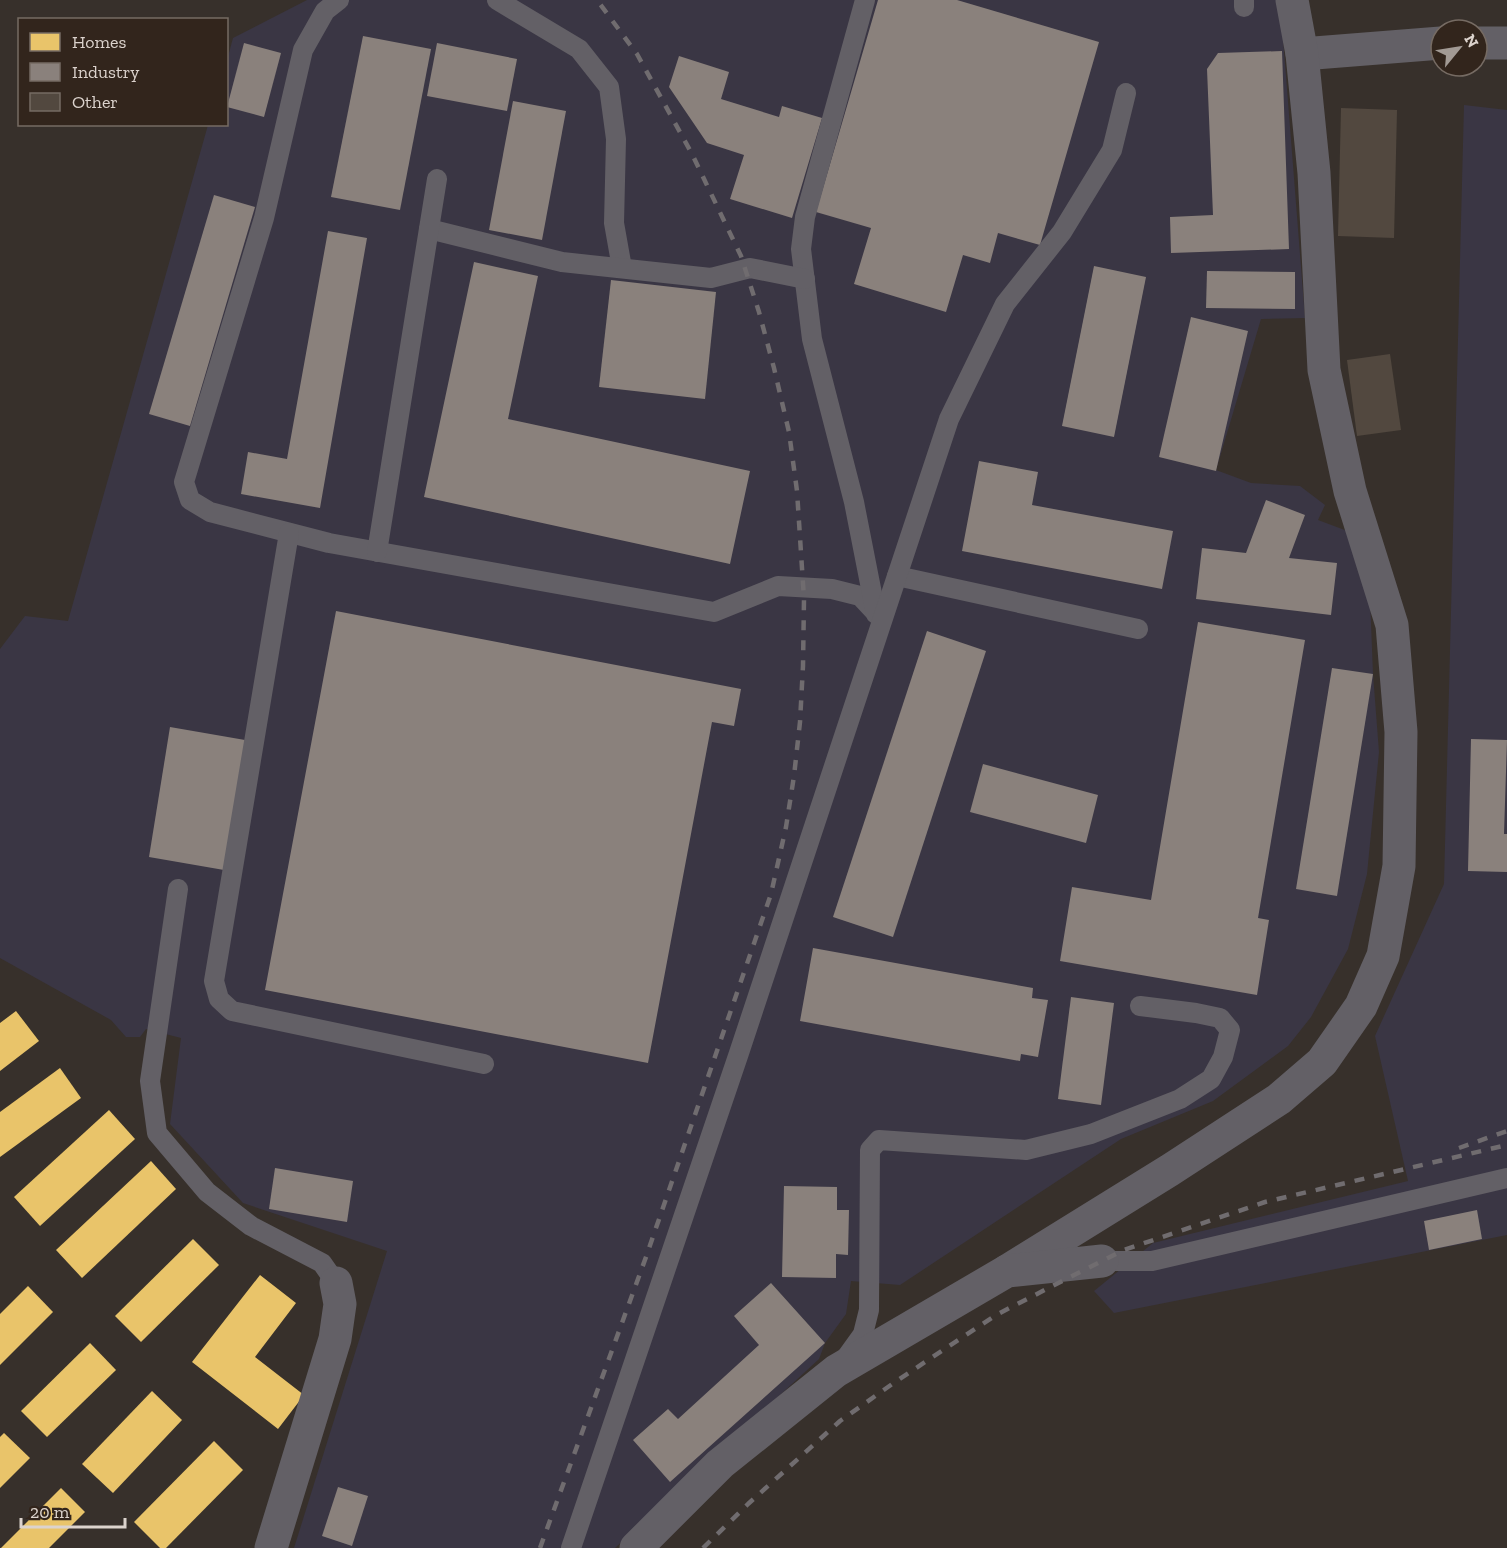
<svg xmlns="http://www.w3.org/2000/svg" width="1507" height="1548" font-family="'Zilla Slab',serif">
  <rect width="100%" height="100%" fill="#37302b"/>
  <g fill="#3a3644">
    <polygon points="307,0 1280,0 1305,318 1261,319 1216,470 1251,483 1300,486 1325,505 1318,520 1350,532 1369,573 1373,674 1379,752 1367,874 1348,949 1311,1017 1288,1046 1213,1101 1121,1139 900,1285 851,1281 846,1314 825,1343 819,1359 615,1548 294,1548 387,1251 243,1203 170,1124 181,1038 146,1029 140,1037 126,1037 111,1020 0,958 0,649 25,616 68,621 208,125 226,124 227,60 233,38"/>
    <polygon points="1464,105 1507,110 1507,1235 1114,1313 1094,1291 1153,1243 1408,1181 1375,1036 1444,884"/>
  </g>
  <g fill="#e9c46a">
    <polygon points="16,1011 39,1041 0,1071 0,1023"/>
    <polygon points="60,1068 81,1098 0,1157 0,1112"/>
    <polygon points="109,1110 135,1139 40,1226 14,1197"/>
    <polygon points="151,1161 176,1189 82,1278 56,1250"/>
    <polygon points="193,1239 219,1265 141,1342 115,1316"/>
    <polygon points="260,1275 296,1303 255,1357 304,1395 278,1429 192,1362"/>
    <polygon points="28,1286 53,1312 0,1365 0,1314"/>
    <polygon points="90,1343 116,1370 47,1437 21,1411"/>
    <polygon points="152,1391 182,1420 113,1493 82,1464"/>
    <polygon points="4,1433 30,1458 0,1488 0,1437"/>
    <polygon points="214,1441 243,1470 166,1548 160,1548 134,1522"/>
    <polygon points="61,1488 85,1512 49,1548 1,1548"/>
  </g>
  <g fill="#8a817c">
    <polygon points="878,0 957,0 1099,42 1040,245 998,233 990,263 963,255 946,312 854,284 871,228 816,212"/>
    <polygon points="363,36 431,49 400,210 331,197"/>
    <polygon points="244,43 281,53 264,117 227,107"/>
    <polygon points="437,43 517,59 507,111 427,96"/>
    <polygon points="1282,51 1289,249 1171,253 1170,217 1213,215 1207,69 1218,53"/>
    <polygon points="679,56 729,72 721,99 779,117 782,106 822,118 792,218 730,199 744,155 707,143 669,87"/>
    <polygon points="513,101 566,111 542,240 489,230"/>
    <polygon points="214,195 255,207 190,426 149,414"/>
    <polygon points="328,231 367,238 320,508 241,494 248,452 287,459"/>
    <polygon points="474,262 538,276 508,419 750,471 730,564 424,497"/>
    <polygon points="1094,266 1146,277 1114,437 1062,426"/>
    <polygon points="1207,271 1295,272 1295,309 1206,308"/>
    <polygon points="611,280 716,292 705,399 599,387"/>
    <polygon points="1191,317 1248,331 1216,471 1159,457"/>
    <polygon points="979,461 1038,472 1032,505 1173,531 1162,589 962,551"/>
    <polygon points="1266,500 1305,515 1289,558 1337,563 1331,615 1196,599 1202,548 1246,553"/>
    <polygon points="336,611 741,689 734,726 712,722 648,1063 265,990"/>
    <polygon points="1198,622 1305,640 1258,918 1269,920 1257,995 1060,961 1072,887 1151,900"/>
    <polygon points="927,631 986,651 893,937 833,917"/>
    <polygon points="1332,668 1373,674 1337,896 1296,889"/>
    <polygon points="170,727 245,740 224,870 149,857"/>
    <polygon points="1471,739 1507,740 1504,834 1507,834 1507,872 1468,871"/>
    <polygon points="983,764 1098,795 1086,843 970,812"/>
    <polygon points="813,948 1033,988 1032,998 1048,1000 1038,1057 1021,1054 1020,1061 800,1021"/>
    <polygon points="1071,997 1114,1003 1101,1105 1058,1099"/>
    <polygon points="275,1168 353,1181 347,1222 269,1209"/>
    <polygon points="784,1186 837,1187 837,1210 849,1210 848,1255 836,1254 836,1278 782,1277"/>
    <polygon points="1477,1210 1482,1239 1429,1250 1424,1221"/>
    <polygon points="771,1283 825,1343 670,1482 633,1440 668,1409 678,1419 759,1345 734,1316"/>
    <polygon points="338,1487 368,1496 352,1546 322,1536"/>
  </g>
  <g fill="#52483f">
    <polygon points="1341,108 1397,110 1394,238 1338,236"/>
    <polygon points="1390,354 1401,430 1357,436 1347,360"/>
  </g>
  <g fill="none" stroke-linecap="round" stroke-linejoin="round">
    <g stroke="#636066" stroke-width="20">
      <polyline points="339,0 325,11 303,50 264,218 184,482 190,500 210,512 329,543 714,612 778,586 832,589 860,596 875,612"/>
      <polyline points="497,0 579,49 609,87 616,139 614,223 622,268"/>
      <polyline points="865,0 805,217 801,249 812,339 854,502 876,614"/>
      <polyline points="1244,0 1244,7"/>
      <polyline points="429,229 562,262 711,278 750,268 805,279"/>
      <polyline points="289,533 214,981 219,999 232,1011 484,1064"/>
      <polyline points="377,552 437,179"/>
      <polyline points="897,576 1138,629"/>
      <polyline points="178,889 150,1081 157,1133 207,1192 251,1226 322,1263 336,1283"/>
      <polyline points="1102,1261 1152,1261 1507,1178"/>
      <polyline points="845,1359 863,1334 869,1310 870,1150 879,1140 1026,1150 1091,1134 1180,1099 1211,1079 1223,1057 1230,1030 1220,1018 1196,1013 1140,1006"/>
      <polyline points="571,1548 739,1053 949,419 1005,304 1062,232 1112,150 1126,93"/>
    </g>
    <g stroke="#636066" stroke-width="33">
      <polyline points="1477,43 1507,43"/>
      <polyline points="1302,54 1441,43"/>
      <polyline points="1007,1271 1170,1170 1279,1099 1322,1062 1361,1006 1383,956 1399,866 1401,732 1392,625 1350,491 1324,370 1314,173 1302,54 1292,0"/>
      <polyline points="271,1548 335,1339 340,1304 336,1283"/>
      <polyline points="636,1548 720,1464 836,1371 1007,1271 1102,1261"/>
    </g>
    <g stroke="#706c6f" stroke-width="4.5" stroke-dasharray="10 10" stroke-linecap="butt">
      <polyline points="1459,1148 1507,1131"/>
      <polyline points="540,1548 646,1257 771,894 786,827 794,776 800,722 803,666 804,599 797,491 789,432 774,368 759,312 741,256 692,154 637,54 597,0"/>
      <polyline points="703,1548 748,1504 840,1421 895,1382 996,1315 1066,1279 1124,1250 1265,1202 1507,1145"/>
    </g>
  </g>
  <rect x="18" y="18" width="210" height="108" fill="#32251c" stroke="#766b63" stroke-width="1.5"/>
  <rect x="30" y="33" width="30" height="18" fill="#e9c46a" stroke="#766b63" stroke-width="1.5"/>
  <text x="72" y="48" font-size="18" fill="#dcd3cd">Homes</text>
  <rect x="30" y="63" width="30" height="18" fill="#8a817c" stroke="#766b63" stroke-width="1.5"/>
  <text x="72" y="78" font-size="18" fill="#dcd3cd">Industry</text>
  <rect x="30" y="93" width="30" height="18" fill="#52483f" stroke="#766b63" stroke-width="1.5"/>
  <text x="72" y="108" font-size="18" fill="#dcd3cd">Other</text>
  <g transform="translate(1459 48) rotate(60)"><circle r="28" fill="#32251c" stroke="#766b63" stroke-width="1.5"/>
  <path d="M0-4.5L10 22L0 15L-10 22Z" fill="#a29a94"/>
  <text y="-9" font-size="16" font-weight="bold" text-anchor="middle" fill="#dcd3cd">N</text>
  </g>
  <path d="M21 1518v9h104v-9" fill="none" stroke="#dcd3cd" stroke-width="3"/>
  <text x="30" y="1518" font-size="18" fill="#dcd3cd" stroke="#32251c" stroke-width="4.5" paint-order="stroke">20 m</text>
</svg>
